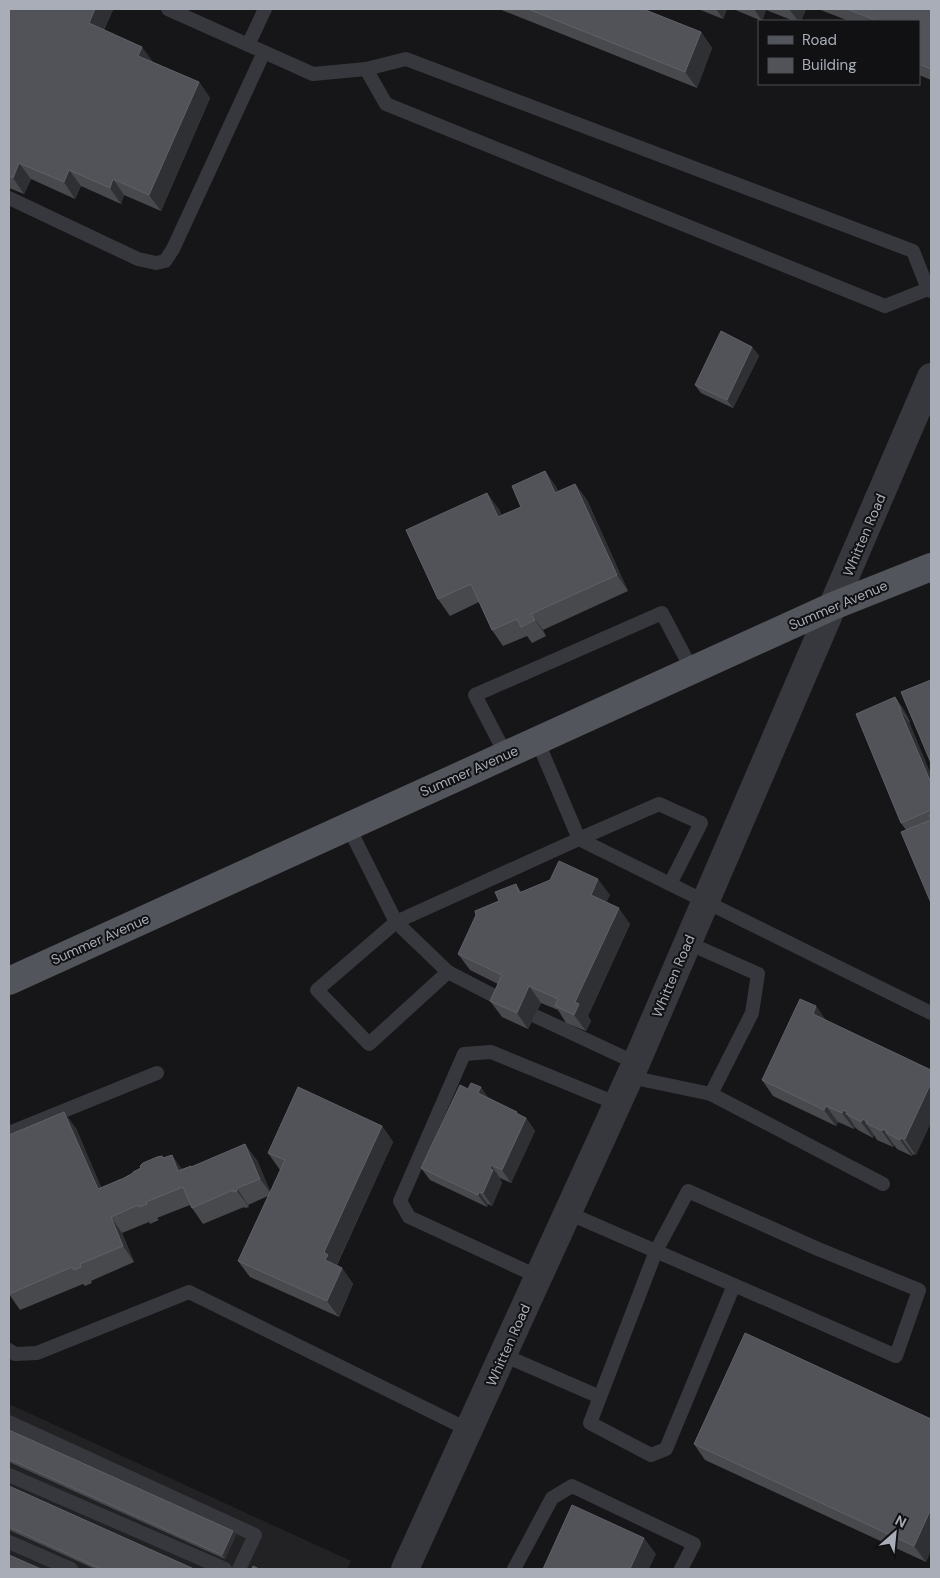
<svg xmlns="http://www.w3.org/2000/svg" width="940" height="1578" font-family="'DM Sans',sans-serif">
  <rect width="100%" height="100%" fill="#161618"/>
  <polygon fill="#222225" points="9,1404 351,1561 347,1569 9,1569"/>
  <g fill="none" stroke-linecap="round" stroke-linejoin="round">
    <g stroke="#37383d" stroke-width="14">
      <polyline points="168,9 313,74 366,69 406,59 913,251 928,289 931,291"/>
      <polyline points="248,45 265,9"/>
      <polyline points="366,69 386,104 885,306 928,289"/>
      <polyline points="9,198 138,259 156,263 165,261 173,249 264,52"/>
      <polyline points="506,755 475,695 662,613 692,670"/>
      <polygon points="659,804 701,823 670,884 579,839"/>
      <polyline points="348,826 396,922 579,839 537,740"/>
      <polyline points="670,884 931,1013"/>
      <polygon points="396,922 448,972 369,1044 317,990"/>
      <polyline points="448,972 508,1003"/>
      <polyline points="535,1016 636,1063"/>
      <polyline points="630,1077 711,1094 752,1013 758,974 688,943"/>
      <polyline points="711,1094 883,1184"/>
      <polyline points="9,1133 157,1073"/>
      <path d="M568 1213C677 1260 787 1308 896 1356L919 1290 818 1249 688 1191 656 1251 590 1423 651 1455 666 1449 734 1285"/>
      <polyline points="539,1277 409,1217 400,1201 464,1054 491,1052 618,1104"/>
      <polyline points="9,1350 15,1354 37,1353 189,1292 469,1430"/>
      <polyline points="503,1355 600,1397"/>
      <polyline points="9,1422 255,1535 239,1569"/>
      <polyline points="9,1475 225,1569"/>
      <polyline points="9,1542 71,1569"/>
      <polyline points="514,1569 552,1498 572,1486 694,1544 681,1569"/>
    </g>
    <polyline stroke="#37383d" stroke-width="28" points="405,1569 636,1063 931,377"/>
    <polyline stroke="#53555c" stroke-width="28" points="9,981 833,606 931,567"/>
  </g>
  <g fill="#47494d">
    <polygon points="9,9 113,10 104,30 153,62 199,82 210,98 161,211 124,195 121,204 81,186 75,199 31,179 24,194 9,188"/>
    <polygon points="499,9 643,9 701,32 712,48 697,88"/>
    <polygon points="698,9 727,9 723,19"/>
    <polygon points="733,9 806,9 801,21 794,21 766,10 762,21"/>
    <polygon points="818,9 931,9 931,80 919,75 919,21 849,21"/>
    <polygon points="752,347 759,356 733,408 701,393 695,385"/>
    <polygon points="545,471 556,487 558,491 575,484 587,500 628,591 543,630 546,636 532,643 527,636 503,646 492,630 479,602 450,616 438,599 499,509 501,515 521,507"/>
    <polygon points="895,697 904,710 910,722 909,722 931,775 931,903 906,830 901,823"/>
    <polygon points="516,884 521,892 610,895 606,902 630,924 588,1016 591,1021 586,1031 566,1023 558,1010 541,1003 528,1029 502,1017 490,1001 498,984 470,970 458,954 499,901"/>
    <polygon points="816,1006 916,1155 913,1154 912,1156 897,1149 894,1145 893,1147 877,1140 874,1135 873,1138 858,1130 855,1127 854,1129 838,1122 836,1126 773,1096 762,1080"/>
    <polygon points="489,1098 517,1112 519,1115 526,1118 535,1131 511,1183 500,1178 500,1179 502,1183 492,1206 488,1204 487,1207 430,1180 421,1168"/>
    <polygon points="382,1126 393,1142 337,1265 342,1268 353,1284 339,1317 250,1277 238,1261 268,1196 248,1205 249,1207 245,1208 244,1207 203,1224 190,1205 157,1218 159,1220 150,1224 149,1222 122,1233 134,1262 91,1281 92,1283 85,1286 83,1284 20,1310 9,1294 76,1128 101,1188 124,1178 162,1156 164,1158 182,1169 192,1167 257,1160 270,1192 280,1170 268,1153"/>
    <polygon points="931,1419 931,1550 926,1562 705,1460 694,1444"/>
    <polygon points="9,1430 236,1535 225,1559 9,1462"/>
    <polygon points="9,1486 194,1569 95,1569 9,1530"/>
  </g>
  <g fill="#2f3033">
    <polygon points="95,9 112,9 113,10 100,39 89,23"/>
    <polygon points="716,9 727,9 723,19"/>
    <polygon points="754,9 765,9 766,10 762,21"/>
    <polygon points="789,9 806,9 801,21 798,21"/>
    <polygon points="701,32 712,48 697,88 685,72"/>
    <polygon points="142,47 154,63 138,56"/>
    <polygon points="199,82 210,98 161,211 149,195"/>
    <polygon points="19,163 31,179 24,194 13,178"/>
    <polygon points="69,170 81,186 75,199 64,182"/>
    <polygon points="113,179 124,195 121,204 110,188"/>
    <polygon points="752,347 759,356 733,408 727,400"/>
    <polygon points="545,471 556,487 566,509 555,493"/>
    <polygon points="575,484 587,500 628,591 617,575"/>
    <polygon points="487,493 499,509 509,533 498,517"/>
    <polygon points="531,614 543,630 546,636 535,620"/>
    <polygon points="895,697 904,710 910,722 901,709"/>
    <polygon points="900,710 909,722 931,775 931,783"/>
    <polygon points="598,879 610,895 602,911 591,895"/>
    <polygon points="619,908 630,924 588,1016 591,1021 586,1031 574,1015 575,1002"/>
    <polygon points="529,986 541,1003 528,1029 517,1013"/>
    <polygon points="816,1006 828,1023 813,1014"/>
    <polygon points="931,1083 931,1123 916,1155 905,1139"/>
    <polygon points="481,1087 490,1100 478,1093"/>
    <polygon points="826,1106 838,1122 836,1126 824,1110"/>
    <polygon points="844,1110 855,1127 854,1129 842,1113"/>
    <polygon points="64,1112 76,1128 109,1205 98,1189"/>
    <polygon points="517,1112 524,1122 526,1118 535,1131 511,1183 502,1170"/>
    <polygon points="863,1119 874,1135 873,1138 861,1122"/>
    <polygon points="382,1126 393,1142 336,1266 325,1260 324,1252"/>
    <polygon points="883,1129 894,1145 893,1147 882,1131"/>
    <polygon points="901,1138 913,1154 912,1156 900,1140"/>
    <polygon points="245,1144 257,1160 272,1195 260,1179"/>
    <polygon points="172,1155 183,1171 178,1171"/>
    <polygon points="491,1165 500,1178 500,1179 502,1183 492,1206 483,1193"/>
    <polygon points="237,1188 248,1205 249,1207 237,1191"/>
    <polygon points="479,1192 488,1204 487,1207 478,1195"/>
    <polygon points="111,1217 122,1233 134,1262 123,1246"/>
    <polygon points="342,1268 353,1284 339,1317 327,1301"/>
    <polygon points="931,1509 931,1550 926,1562 914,1546"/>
    <polygon points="233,1531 236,1535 225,1559 222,1555"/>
    <polygon points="644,1538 656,1554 649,1569 630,1569"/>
  </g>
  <g fill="#525359" stroke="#5f6168">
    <polygon points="9,9 95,9 89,23 142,47 138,56 199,82 149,195 113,179 110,188 69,170 64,182 19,163 13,178 9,176"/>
    <polygon points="528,9 643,9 701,32 685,72"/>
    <polygon points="847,9 931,9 931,69 919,64 919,21 878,21"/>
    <polygon points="721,331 752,347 727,400 695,385"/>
    <polygon points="545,471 555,493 575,484 617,575 531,614 535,620 521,627 517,619 492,630 471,584 438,599 406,530 487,493 498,517 521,507 512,486"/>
    <polygon points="931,680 931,763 901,692"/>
    <polygon points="895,697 901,709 900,710 931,783 931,810 901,823 856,714"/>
    <polygon points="931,814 931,903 901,832 931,820 929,815"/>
    <polygon points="559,861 598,879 591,895 619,908 575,1002 579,1004 574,1015 555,1006 558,999 529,986 517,1013 490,1001 502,975 458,954 476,915 475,911 499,901 495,892 516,884 519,893 550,880"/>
    <polygon points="800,999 816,1006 813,1014 931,1070 931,1083 905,1139 901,1138 900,1140 886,1133 887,1131 883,1129 882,1131 866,1123 867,1121 863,1119 861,1122 846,1114 847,1112 844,1110 842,1113 826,1106 824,1110 762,1080"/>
    <polygon points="471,1083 481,1087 478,1093 517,1112 516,1113 526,1118 502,1170 491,1165 490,1169 493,1170 483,1193 479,1192 478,1195 421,1168 460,1085 468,1089"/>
    <polygon points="298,1087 382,1126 324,1252 328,1255 325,1260 342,1268 327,1301 238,1261 285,1160 268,1153"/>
    <polygon points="64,1112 98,1189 124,1178 133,1173 133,1172 141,1168 140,1166 143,1163 157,1157 162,1156 163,1158 172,1155 178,1171 191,1166 191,1167 245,1144 260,1179 237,1188 237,1191 233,1192 233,1190 192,1208 183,1187 146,1202 147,1204 139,1207 138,1205 111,1217 123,1246 80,1264 81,1267 74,1270 72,1267 9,1294 9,1135"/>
    <polygon points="745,1333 931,1419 931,1509 914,1546 694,1444"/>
    <polygon points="9,1430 233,1531 222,1555 9,1459"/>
    <polygon points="9,1486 194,1569 101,1569 9,1527"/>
    <polygon points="572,1505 644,1538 630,1569 543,1569"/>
    <polygon points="9,1555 41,1569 9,1569"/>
    <polygon points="253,1566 259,1569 252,1569"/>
  </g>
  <g text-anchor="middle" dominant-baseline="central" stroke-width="4" stroke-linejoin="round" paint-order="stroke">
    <g font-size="14" fill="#a8adb8" stroke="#111113">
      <text transform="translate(864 535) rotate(-67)">Whitten Road</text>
      <text transform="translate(838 605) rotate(-23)">Summer Avenue</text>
      <text transform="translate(469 771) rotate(-24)">Summer Avenue</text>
      <text transform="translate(100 939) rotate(-24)">Summer Avenue</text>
      <text transform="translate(673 976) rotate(-67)">Whitten Road</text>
      <text transform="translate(508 1345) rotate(-66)">Whitten Road</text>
    </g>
  </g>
  <rect width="940" height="1578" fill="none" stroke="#a8adb8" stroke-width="20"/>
  <rect x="758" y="20" width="162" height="65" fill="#111113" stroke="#4d4f55"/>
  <rect x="768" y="36" width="25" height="8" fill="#53555c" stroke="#4d4f55"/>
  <text x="802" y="45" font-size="15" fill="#a8adb8">Road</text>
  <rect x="768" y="58" width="25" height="15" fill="#525359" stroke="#4d4f55"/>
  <text x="802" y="70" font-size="15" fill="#a8adb8">Building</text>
  <g transform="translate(895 1533) rotate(27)" stroke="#111113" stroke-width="4" paint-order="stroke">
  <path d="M0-4L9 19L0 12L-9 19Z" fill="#a8adb8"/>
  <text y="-8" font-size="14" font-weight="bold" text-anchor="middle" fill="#a8adb8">N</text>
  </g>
</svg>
